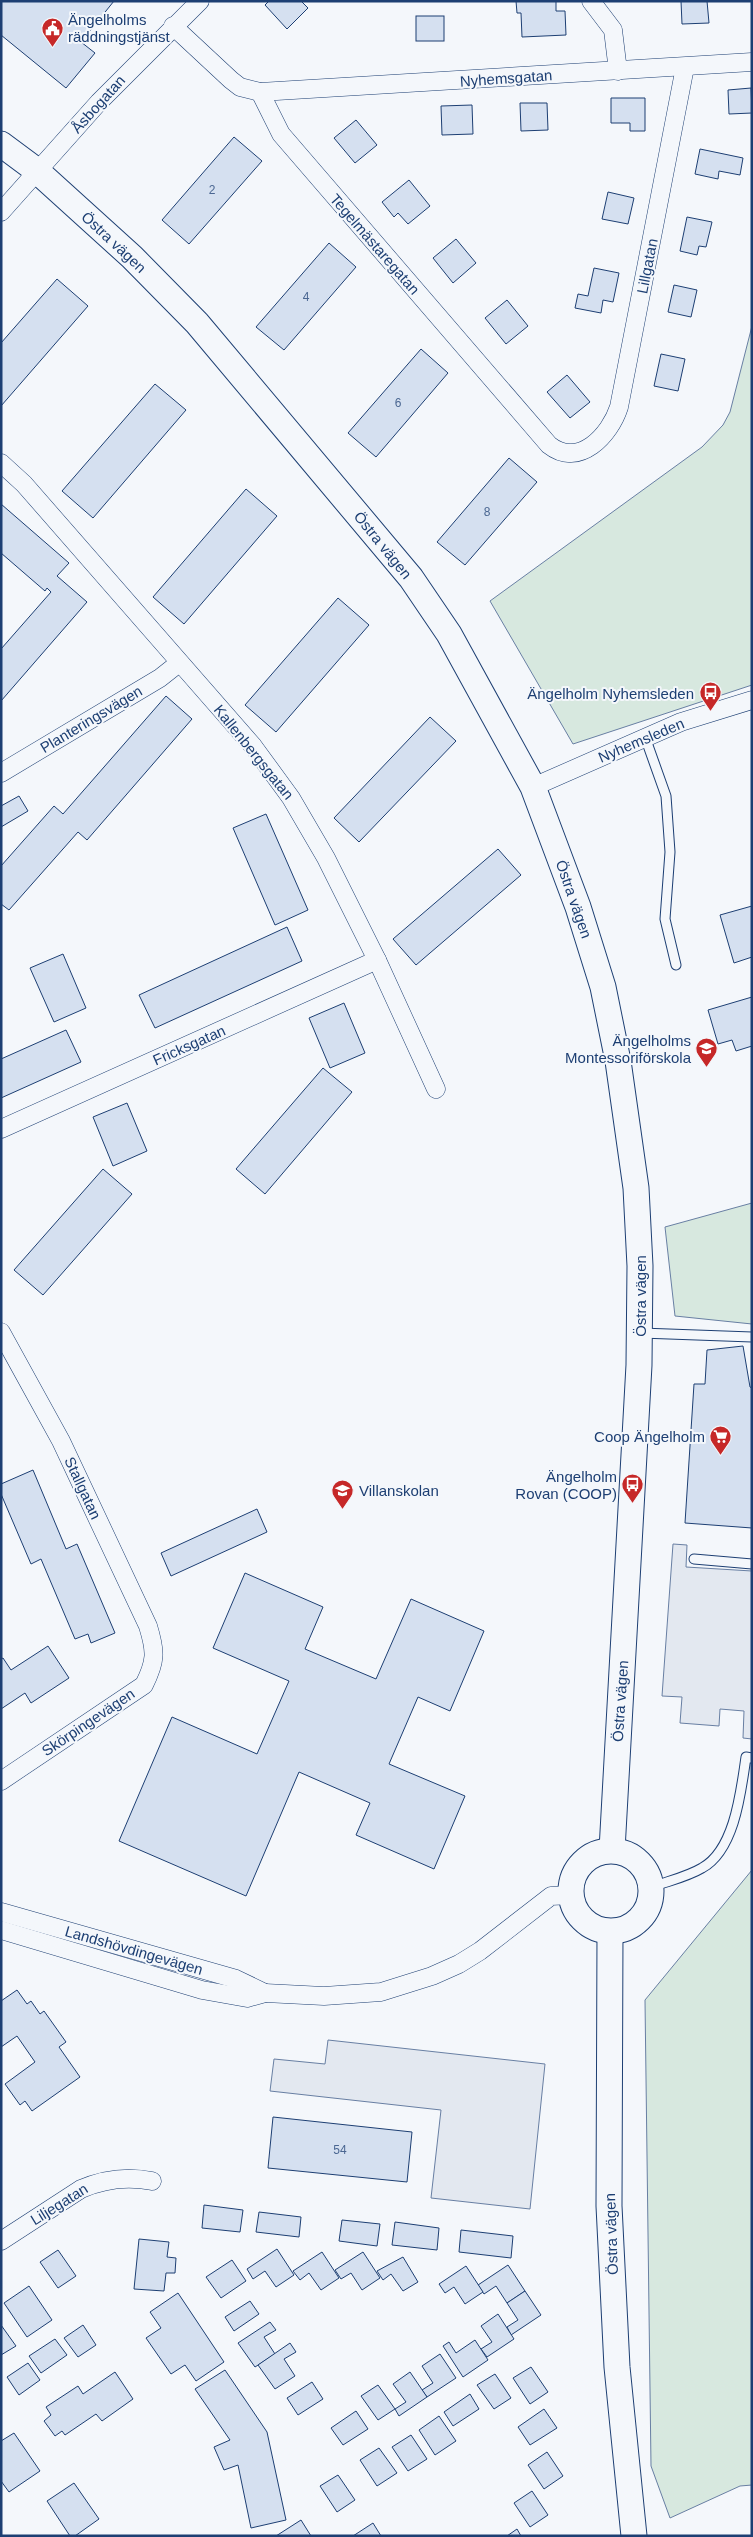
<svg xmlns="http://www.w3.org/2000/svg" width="753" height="2537" font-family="Arial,sans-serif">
  <rect width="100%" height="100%" fill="#f4f7fb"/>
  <g fill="#d7e8df" stroke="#687fa3">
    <polygon points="752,326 752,685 573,744 490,601 702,447 723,425 730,412"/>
    <polygon points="752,1203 752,1324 675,1316 665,1227"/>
    <polygon points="752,1870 752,2485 740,2486 670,2518 651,2466 645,2000"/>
  </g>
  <g fill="#e3e8f0" stroke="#687fa3">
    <polygon points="673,1544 687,1545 686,1567 752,1571 752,1739 743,1738 744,1711 720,1709 719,1726 680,1723 682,1697 662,1696"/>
    <polygon points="328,2040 545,2064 530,2209 431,2198 441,2110 270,2091 274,2059 325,2064"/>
  </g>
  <g fill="#d5e0f0" stroke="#1d3f73">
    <polygon points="1,1 114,1 81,42 95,53 66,88 1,35"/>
    <polygon points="269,1 301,1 308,8 287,29 265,5"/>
    <polygon points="516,1 556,1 556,11 565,11 566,35 522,37 521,13 517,13"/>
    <polygon points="681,1 707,1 709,23 682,24"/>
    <rect x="416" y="16" width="28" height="25"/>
    <polygon points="751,88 752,113 729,114 728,90"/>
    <polygon points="611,98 645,98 645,131 630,131 630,123 611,123"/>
    <polygon points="520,103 547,103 548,130 521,131"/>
    <polygon points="472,105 473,134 442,135 441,106"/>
    <polygon points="356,120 377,145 355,163 334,138"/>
    <polygon points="234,137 262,161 189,244 162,220"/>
    <polygon points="700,149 743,158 740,175 719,171 718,179 695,174"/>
    <polygon points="409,180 430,206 408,224 398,213 394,217 382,202"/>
    <polygon points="608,192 634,198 628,224 602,219"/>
    <polygon points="687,217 712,222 706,247 699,246 697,255 680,251"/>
    <polygon points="456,239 476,263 453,283 433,258"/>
    <polygon points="329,243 356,267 284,350 256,327"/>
    <polygon points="594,268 619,273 613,302 603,300 601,313 575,308 578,294 588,296"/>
    <polygon points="57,279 88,306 1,406 1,343"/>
    <polygon points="674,285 697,290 691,317 668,312"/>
    <polygon points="507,300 528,326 506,344 485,318"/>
    <polygon points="421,349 448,373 376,457 348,433"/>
    <polygon points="661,354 685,359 678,391 654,386"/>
    <polygon points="567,375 590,402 570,418 547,392"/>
    <polygon points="155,384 186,410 93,518 62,491"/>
    <polygon points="509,458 537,482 465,565 437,542"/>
    <polygon points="246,489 277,516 184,624 153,597"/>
    <polygon points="1,504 69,563 57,576 87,602 1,701 1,649 51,592 47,588 45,591 1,553"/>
    <polygon points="338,598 369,625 276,732 245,705"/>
    <polygon points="166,696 192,719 87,840 78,832 9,910 1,904 1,866 54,806 63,814"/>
    <polygon points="430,717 456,741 359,842 334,818"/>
    <polygon points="19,796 28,811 1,827 1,806"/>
    <polygon points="266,814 308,910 275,925 233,828"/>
    <polygon points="498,849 521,875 416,965 393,939"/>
    <polygon points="752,906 752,957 734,963 720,915"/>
    <polygon points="287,927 302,961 155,1028 139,995"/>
    <polygon points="63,954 86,1008 54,1022 30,968"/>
    <polygon points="752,997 752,1046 736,1051 732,1040 718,1044 708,1010"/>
    <polygon points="344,1003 365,1053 330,1068 309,1018"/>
    <polygon points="66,1030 81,1062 1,1098 1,1059"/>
    <polygon points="323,1068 352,1092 265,1194 236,1169"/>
    <polygon points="127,1103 147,1151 113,1166 93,1117"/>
    <polygon points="103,1169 132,1194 43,1295 14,1270"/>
    <polygon points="743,1346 750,1387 752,1388 752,1528 685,1523 694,1384 705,1384 707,1350"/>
    <polygon points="33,1470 66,1549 77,1544 115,1633 91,1643 88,1634 75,1639 41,1559 31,1564 1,1494 1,1484"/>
    <polygon points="257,1509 267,1532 171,1576 161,1553"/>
    <polygon points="245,1573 323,1607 305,1649 376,1679 411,1599 484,1631 450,1711 418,1697 389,1764 465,1796 434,1869 356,1835 370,1803 299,1772 246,1896 119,1841 172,1717 257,1754 289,1681 213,1648"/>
    <polygon points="48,1646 69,1678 31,1703 25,1693 1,1709 1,1659 3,1658 11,1670"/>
    <polygon points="17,1990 27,2004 31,2001 40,2014 44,2011 66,2042 59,2047 80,2077 32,2111 25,2101 20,2105 5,2084 35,2062 17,2036 1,2047 1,2001"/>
    <polygon points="273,2117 412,2132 407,2182 268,2168"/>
    <polygon points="204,2205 243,2210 240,2232 202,2228"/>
    <polygon points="259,2212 301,2217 299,2237 256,2232"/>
    <polygon points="342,2220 380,2224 377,2246 339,2241"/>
    <polygon points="395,2222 439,2228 437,2250 392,2245"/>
    <polygon points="461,2230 513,2236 511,2258 459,2252"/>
    <polygon points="139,2239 169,2242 167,2257 176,2258 175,2273 166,2273 164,2291 134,2289"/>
    <polygon points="277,2249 294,2275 276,2287 265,2271 253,2279 247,2269"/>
    <polygon points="58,2250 76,2276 58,2288 40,2262"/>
    <polygon points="322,2252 339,2278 321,2290 309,2273 300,2280 293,2271"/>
    <polygon points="363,2252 380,2278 362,2290 351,2273 341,2279 335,2270"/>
    <polygon points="403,2257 418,2282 403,2291 391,2274 383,2280 377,2271"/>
    <polygon points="232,2260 246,2281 221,2298 206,2277"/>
    <polygon points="508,2265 525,2291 507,2303 496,2286 484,2294 478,2285"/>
    <polygon points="466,2266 483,2292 465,2304 454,2287 445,2293 439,2284"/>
    <polygon points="29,2286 52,2320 27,2337 4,2303"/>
    <polygon points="525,2291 541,2315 511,2335 507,2327 518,2320 507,2303"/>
    <polygon points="178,2293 224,2362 196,2381 185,2365 171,2374 146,2338 161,2328 150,2312"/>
    <polygon points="250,2301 259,2314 234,2331 225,2317"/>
    <polygon points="498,2314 514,2339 487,2357 481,2349 492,2342 481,2326"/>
    <polygon points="270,2322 276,2330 264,2337 275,2354 255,2367 238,2343"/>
    <polygon points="1,2325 16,2346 1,2355"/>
    <polygon points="83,2325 96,2345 78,2357 64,2338"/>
    <polygon points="55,2339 67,2355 41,2373 29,2356"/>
    <polygon points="475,2340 488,2360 463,2377 443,2346 449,2342 456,2353"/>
    <polygon points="290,2343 296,2352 284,2359 295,2376 275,2389 258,2365"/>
    <polygon points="440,2354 456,2378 427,2397 422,2390 433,2383 422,2366"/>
    <polygon points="28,2363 40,2380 19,2395 7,2377"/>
    <polygon points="531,2367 548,2392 530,2404 513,2378"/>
    <polygon points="225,2370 267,2432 286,2520 251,2528 238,2465 224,2470 214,2447 230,2440 195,2389"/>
    <polygon points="115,2372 133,2399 102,2421 96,2414 65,2435 62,2431 55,2436 44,2421 51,2415 46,2407 78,2386 83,2394"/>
    <polygon points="410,2372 427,2397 399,2416 395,2409 406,2402 393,2384"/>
    <polygon points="495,2374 511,2398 494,2409 477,2385"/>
    <polygon points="312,2382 323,2399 298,2415 287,2398"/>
    <polygon points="378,2385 395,2409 378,2420 361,2396"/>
    <polygon points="470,2394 479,2409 453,2426 444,2412"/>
    <polygon points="544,2409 557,2428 530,2445 518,2427"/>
    <polygon points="356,2411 368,2429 343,2445 331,2428"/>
    <polygon points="439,2416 456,2441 435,2455 419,2430"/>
    <polygon points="14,2433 40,2471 9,2492 1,2481 1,2441"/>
    <polygon points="411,2435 427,2459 408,2471 392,2447"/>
    <polygon points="379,2448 397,2473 377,2486 360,2460"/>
    <polygon points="547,2452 563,2476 544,2489 528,2465"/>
    <polygon points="338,2475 355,2500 337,2512 320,2486"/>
    <polygon points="74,2483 99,2519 75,2536 70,2536 47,2501"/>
    <polygon points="532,2491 548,2515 530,2527 514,2503"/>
    <polygon points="301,2520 311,2536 276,2536"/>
    <polygon points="373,2523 381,2536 353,2536"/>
    <polygon points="517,2529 521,2536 507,2536"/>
  </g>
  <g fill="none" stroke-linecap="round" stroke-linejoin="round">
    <defs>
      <g id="lane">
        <polyline points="645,737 666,796 670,852 665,919 676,965"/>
        <polyline points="641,1333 752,1337"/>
        <polyline points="694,1559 752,1564"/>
        <path d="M652 1887C668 1881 687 1877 702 1868 735 1850 741 1791 746 1757L752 1758"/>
      </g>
      <g id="street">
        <polyline points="591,1 613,30 618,71"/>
        <polyline points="173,26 231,80 240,87 260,92 752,62"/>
        <path d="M260 92 281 134 549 445C579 469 610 435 619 407L685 67"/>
        <polyline points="1,212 99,102 200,1"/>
        <polyline points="1,463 24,484 253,746 291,798 326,858 377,960 436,1089"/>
        <polyline points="1,773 160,678 179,663"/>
        <polyline points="533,787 681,722 752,700"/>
        <polyline points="1,1129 377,960"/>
        <path d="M1 1332 61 1441 148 1626C156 1652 156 1661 144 1685L1 1781"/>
        <polyline points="1,1912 236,1979 265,1993"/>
        <polyline points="1,1930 202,1990 247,1998 265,1993 324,1996 381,1992 432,1976 459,1964 480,1951 551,1896 571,1895"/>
        <path d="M1 2241 81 2189C104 2179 127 2176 152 2181"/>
      </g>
      <g id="secondary">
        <polyline points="1,144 36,170 132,257 197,323 411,578 449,634 533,787 578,907 603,987 618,1061 636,1188 640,1266 639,1365 612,1850"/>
        <circle cx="611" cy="1891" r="40"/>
        <polyline points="610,1932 609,2206 617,2367 634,2536"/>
      </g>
    </defs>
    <use href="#lane" stroke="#1d3f73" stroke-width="11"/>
    <use href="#street" stroke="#1d3f73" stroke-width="19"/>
    <use href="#secondary" stroke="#1d3f73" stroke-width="27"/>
    <use href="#lane" stroke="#f4f7fb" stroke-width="9"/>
    <use href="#street" stroke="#f4f7fb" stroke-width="18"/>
    <use href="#secondary" stroke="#f4f7fb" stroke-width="25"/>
  </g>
  <defs>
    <symbol id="civic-pin" viewBox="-11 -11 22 30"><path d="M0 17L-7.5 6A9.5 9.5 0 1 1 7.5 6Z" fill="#c62828" stroke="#f4f7fb"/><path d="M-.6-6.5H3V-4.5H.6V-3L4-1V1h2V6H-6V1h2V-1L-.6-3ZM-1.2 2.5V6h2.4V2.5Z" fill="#fff"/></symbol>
    <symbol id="bus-pin" viewBox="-11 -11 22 30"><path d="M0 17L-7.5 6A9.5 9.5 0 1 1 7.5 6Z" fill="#c62828" stroke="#f4f7fb"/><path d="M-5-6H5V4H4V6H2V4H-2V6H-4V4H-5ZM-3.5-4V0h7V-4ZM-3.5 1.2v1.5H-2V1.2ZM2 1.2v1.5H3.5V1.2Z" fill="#fff"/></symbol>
    <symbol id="school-pin" viewBox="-11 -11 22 30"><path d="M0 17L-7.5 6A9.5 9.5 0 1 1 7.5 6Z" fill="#c62828" stroke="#f4f7fb"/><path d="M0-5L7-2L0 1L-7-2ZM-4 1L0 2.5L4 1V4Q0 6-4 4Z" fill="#fff"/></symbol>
    <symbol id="supermarket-pin" viewBox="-11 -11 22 30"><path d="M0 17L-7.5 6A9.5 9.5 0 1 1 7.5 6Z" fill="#c62828" stroke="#f4f7fb"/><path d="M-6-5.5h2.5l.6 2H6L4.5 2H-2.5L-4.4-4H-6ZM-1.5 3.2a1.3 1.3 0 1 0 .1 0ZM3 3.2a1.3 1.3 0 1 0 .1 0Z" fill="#fff"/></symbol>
  </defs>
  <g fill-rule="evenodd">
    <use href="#civic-pin" x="40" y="16" width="25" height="34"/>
    <use href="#bus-pin" x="698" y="680" width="25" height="34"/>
    <use href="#school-pin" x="694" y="1036" width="25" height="34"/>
    <use href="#supermarket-pin" x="708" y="1424" width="25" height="34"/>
    <use href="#bus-pin" x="620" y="1472" width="25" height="34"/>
    <use href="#school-pin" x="330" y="1478" width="25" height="34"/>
  </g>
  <g text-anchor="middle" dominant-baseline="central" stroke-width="4" stroke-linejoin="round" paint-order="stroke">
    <g font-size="12" fill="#4b6792">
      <text x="212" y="190">2</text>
      <text x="306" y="297">4</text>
      <text x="398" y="403">6</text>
      <text x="487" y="512">8</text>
      <text x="340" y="2150">54</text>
    </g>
    <g font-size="15" fill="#1d3f73" stroke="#f4f7fb" text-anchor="end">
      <text x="68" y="19" text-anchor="start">Ängelholms<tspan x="68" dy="17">räddningstjänst</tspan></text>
      <text x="694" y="693">Ängelholm Nyhemsleden</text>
      <text x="691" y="1040">Ängelholms<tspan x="691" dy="17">Montessoriförskola</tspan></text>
      <text x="705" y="1436">Coop Ängelholm</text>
      <text x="617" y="1476">Ängelholm<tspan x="617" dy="17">Rovan (COOP)</tspan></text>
      <text x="359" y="1490" text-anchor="start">Villanskolan</text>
    </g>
    <g font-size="15" fill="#1d3f73" stroke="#f4f7fb">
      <text transform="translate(506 78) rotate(-4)">Nyhemsgatan</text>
      <text transform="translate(98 104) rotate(-48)">Åsbogatan</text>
      <text transform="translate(114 242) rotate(43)">Östra vägen</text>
      <text transform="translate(375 244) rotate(49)">Tegelmästaregatan</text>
      <text transform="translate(647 266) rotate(-79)">Lillgatan</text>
      <text transform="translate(383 545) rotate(51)">Östra vägen</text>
      <text transform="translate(91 719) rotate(-31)">Planteringsvägen</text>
      <text transform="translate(641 740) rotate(-23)">Nyhemsleden</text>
      <text transform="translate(254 752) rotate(51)">Kallenbergsgatan</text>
      <text transform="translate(574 899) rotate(71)">Östra vägen</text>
      <text transform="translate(189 1045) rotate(-24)">Fricksgatan</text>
      <text transform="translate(640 1296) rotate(-90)">Östra vägen</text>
      <text transform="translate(83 1488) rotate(65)">Stallgatan</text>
      <text transform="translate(620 1701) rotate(-86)">Östra vägen</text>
      <text transform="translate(88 1722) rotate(-34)">Skörpingevägen</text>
      <text transform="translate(134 1950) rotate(16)">Landshövdingevägen</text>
      <text transform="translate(59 2204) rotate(-32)">Liljegatan</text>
      <text transform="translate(611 2234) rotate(-92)">Östra vägen</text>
    </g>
  </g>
  <rect width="753" height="2537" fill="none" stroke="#1d3f73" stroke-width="5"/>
</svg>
